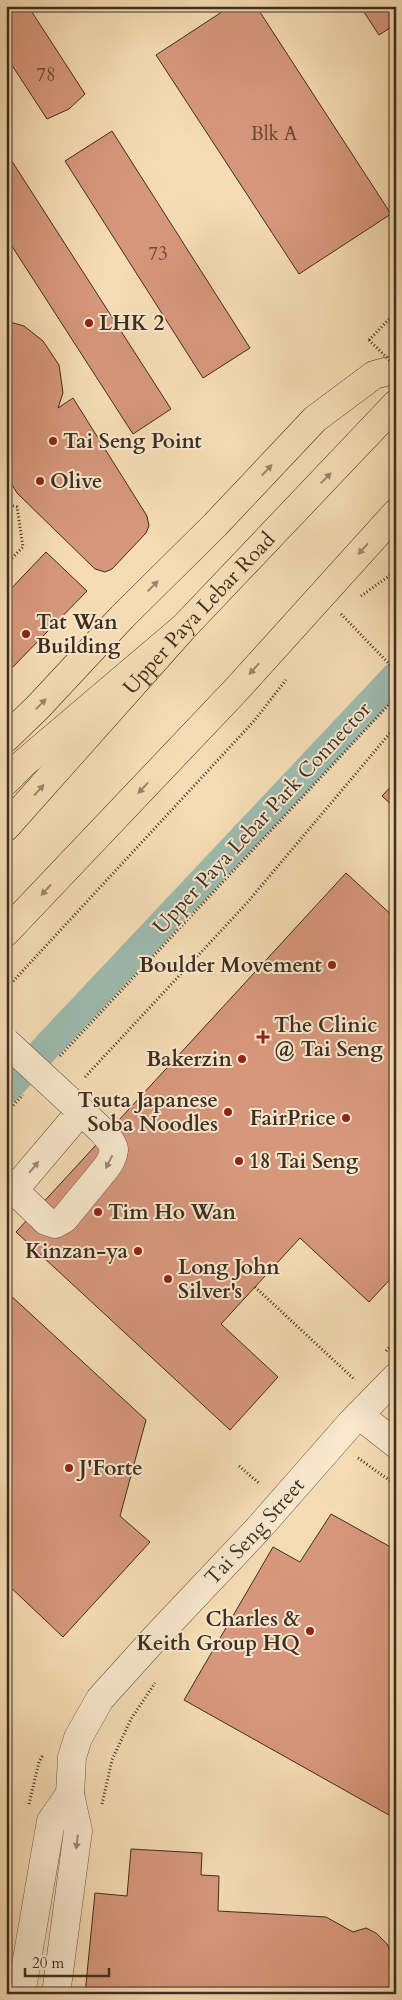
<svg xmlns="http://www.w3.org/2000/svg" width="402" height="2000" font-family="Cardo,serif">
  <rect width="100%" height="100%" fill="#f6dcb4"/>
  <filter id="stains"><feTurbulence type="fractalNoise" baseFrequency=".004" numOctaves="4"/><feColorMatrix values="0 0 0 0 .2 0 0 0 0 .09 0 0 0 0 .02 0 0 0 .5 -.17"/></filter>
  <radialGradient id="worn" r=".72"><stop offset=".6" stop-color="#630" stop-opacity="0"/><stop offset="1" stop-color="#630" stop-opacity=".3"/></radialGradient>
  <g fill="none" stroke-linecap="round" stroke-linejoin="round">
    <polyline stroke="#9dbbaf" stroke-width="29" points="6,1090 396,676"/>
  </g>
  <g fill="#d7977c" stroke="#3d2d20">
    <polygon points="6,6 28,6 85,94 69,109 47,119 6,56"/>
    <polygon points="231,6 256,6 391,214 299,274 156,55"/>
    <polygon points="360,6 396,6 396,24 379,35"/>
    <polygon points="112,131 250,348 203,378 65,161"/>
    <polygon points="6,152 171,409 133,434 6,237"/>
    <polygon points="6,321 24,326 43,341 59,365 63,393 58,408 73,398 147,516 149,526 146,533 112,569 105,572 95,569 17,493 6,475"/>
    <polygon points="46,552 87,591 6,674 6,594"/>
    <polygon points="396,781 396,809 382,796"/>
    <polygon points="346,873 396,919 396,1273 369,1302 300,1238 221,1324 278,1377 230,1430 16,1232"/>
    <polygon points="9,1294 146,1420 120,1516 150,1542 63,1637 6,1583 6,1297"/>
    <polygon points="331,1514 396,1550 396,1819 184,1700 273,1547 300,1562"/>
    <polygon points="396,1839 396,1852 390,1849"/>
    <polygon points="131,1849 202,1853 201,1875 219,1876 218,1911 326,1917 353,1932 366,1928 376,1933 387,1944 396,1962 395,1994 85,1994 95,1893 127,1896"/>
  </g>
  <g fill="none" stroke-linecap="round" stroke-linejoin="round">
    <defs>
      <g id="minor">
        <path d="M73 1104C82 1113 114 1138 114 1150 113 1157 110 1163 106 1168L64 1219 55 1224 46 1221 14 1190 81 1111"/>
        <polyline points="359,1415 396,1444"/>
        <polyline points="21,1994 51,1821 70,1794"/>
        <path id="s1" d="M56 1994 78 1831 70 1794 72 1757 78 1738 100 1699 155 1638 258 1529 351 1423 396 1377"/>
      </g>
      <g id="major">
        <polyline points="6,738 38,707 122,617 215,525 315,419 374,375 396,369"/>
        <path id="s2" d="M6 827 184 627 396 404"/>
        <polyline points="6,932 236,690 396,513"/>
      </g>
      <polyline id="highway" points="6,781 25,762 184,627"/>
    </defs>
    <use href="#minor" stroke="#6b5945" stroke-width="29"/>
    <use href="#major" stroke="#3d2d20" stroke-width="29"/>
    <use href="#highway" stroke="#3d2d20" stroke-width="29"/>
    <g stroke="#3d2d20" stroke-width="3" stroke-dasharray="1 2.5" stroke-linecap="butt">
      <polyline points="369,340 396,312"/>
      <polyline points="6,504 17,507 23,547 6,564"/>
      <polyline points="361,596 396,571"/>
      <polyline points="341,614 396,671"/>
      <polyline points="6,989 254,721 286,680"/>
      <polyline points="60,1056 396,697"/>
      <polyline points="85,1077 246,904 396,726"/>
      <polyline points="6,1113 23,1095"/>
      <polyline points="255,1287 355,1380"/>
      <polyline points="386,1351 396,1340"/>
      <polyline points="358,1458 396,1485"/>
      <polyline points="239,1466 260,1484"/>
      <polyline points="29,1804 39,1762 43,1755"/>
      <polyline points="102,1804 112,1760 131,1719 155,1683"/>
    </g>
    <use href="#minor" stroke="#f9e8ce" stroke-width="28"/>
    <use href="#major" stroke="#f6dcb4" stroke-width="28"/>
    <use href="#highway" stroke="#f6dcb4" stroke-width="28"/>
    <defs>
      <polyline id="minor-bridge" points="6,1042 73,1104"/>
    </defs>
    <use href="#minor-bridge" stroke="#6b5945" stroke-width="29" stroke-linecap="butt"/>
    <polyline stroke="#3d2d20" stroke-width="3" stroke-dasharray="1 2.5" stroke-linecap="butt" points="369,340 396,367"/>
    <use href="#minor-bridge" stroke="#f9e8ce" stroke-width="28"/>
  </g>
  <defs><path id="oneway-solid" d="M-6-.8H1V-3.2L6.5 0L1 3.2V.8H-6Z" transform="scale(1.25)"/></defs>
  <g fill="#9a846a">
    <use href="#oneway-solid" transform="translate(267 470) rotate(-47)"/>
    <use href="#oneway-solid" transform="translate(326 478) rotate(-46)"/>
    <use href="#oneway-solid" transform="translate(363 549) rotate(132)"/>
    <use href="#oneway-solid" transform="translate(153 586) rotate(-45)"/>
    <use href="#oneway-solid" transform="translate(254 669) rotate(132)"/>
    <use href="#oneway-solid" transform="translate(41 704) rotate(-46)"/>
    <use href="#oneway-solid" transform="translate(143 788) rotate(133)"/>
    <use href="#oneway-solid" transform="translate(39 790) rotate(-48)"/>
    <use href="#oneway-solid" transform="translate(46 890) rotate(133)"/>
  </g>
  <g fill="#9b8a77">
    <use href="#oneway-solid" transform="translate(109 1162) rotate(117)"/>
    <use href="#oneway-solid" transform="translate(34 1167) rotate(-50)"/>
    <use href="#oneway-solid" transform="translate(77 1842) rotate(97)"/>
  </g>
  <g fill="#8f2418" stroke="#f9e8ce" stroke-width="2">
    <circle cx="89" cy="323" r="5"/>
    <circle cx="53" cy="441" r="5"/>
    <circle cx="40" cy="481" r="5"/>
    <circle cx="26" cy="634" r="5"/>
    <circle cx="332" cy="965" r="5"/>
    <path d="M260.5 1029.5h5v5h5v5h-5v5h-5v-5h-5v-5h5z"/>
    <circle cx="242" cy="1059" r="5"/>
    <circle cx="228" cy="1112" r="5"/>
    <circle cx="346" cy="1118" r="5"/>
    <circle cx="239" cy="1161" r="5"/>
    <circle cx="98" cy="1212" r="5"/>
    <circle cx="138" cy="1251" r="5"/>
    <circle cx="168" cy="1279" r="5"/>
    <circle cx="69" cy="1468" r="5"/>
    <circle cx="310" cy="1631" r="5"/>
  </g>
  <g text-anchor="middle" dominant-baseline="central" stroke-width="4" stroke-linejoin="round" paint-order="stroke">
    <g font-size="19" fill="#644837">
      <text x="46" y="75">78</text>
      <text x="274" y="134">Blk A</text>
      <text x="158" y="254">73</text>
    </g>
    <g font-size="21" font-weight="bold" fill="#3d2d20" stroke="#f9e8ce" text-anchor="start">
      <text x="99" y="323">LHK 2</text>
      <text x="63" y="441">Tai Seng Point</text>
      <text x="50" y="481">Olive</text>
      <text x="36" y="622">Tat Wan<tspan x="36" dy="24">Building</tspan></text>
      <text x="322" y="965" text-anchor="end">Boulder Movement</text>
      <text x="274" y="1025">The Clinic<tspan x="274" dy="24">@ Tai Seng</tspan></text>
      <text x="232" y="1059" text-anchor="end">Bakerzin</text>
      <text x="218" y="1100" text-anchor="end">Tsuta Japanese<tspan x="218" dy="24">Soba Noodles</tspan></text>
      <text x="336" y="1118" text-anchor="end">FairPrice</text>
      <text x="249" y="1161">18 Tai Seng</text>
      <text x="108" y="1212">Tim Ho Wan</text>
      <text x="128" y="1251" text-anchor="end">Kinzan-ya</text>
      <text x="178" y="1267">Long John<tspan x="178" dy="24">Silver's</tspan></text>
      <text x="79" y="1468">J'Forte</text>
      <text x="300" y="1619" text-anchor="end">Charles &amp;<tspan x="300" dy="24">Keith Group HQ</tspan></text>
    </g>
    <g font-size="21" fill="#3d2d20" stroke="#f9e8ce">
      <text stroke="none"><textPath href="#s2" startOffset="288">Upper Paya Lebar Road</textPath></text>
      <text transform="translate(262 818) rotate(-47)">Upper Paya Lebar Park Connector</text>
      <text stroke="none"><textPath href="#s1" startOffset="532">Tai Seng Street</textPath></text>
    </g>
  </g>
  <rect width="402" height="2000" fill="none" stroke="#f6dcb4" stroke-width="25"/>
  <rect x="8" y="8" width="387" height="1985" fill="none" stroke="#3d2d20" stroke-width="2.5"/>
  <rect x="12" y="12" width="377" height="1975" fill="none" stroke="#3d2d20"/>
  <path d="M25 1968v8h84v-8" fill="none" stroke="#3d2d20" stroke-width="2.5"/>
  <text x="32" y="1968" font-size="15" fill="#3d2d20" stroke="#f9e8ce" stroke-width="4" paint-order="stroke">20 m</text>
  <rect width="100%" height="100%" filter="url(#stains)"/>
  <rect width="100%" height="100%" fill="url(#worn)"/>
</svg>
